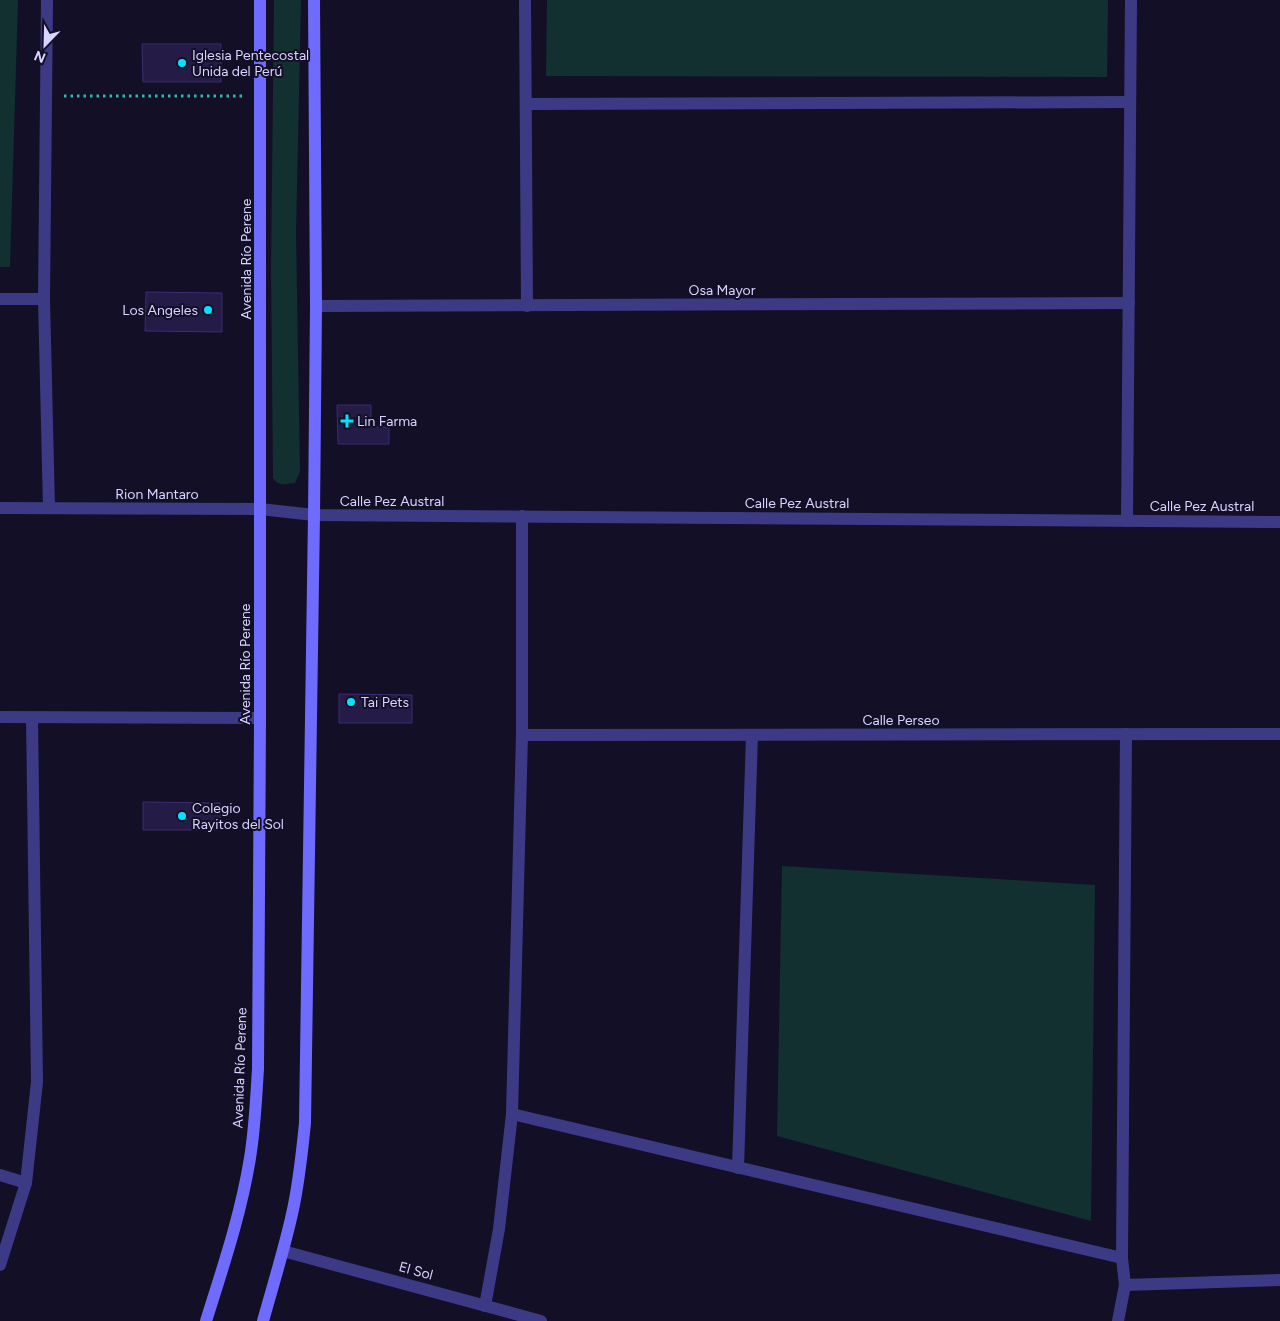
<svg xmlns="http://www.w3.org/2000/svg" width="1280" height="1321" font-family="Figtree,sans-serif">
  <rect width="100%" height="100%" fill="#130f26"/>
  <g fill="#12302f">
    <polygon points="0,0 18,0 10,267 0,267"/>
    <path d="M274 0H301L296 233 300 472 295 483C285 484 279 487 273 478L271 268Z"/>
    <polygon points="547,0 1108,0 1107,77 546,76"/>
    <polygon points="782,866 1095,885 1091,1221 777,1136"/>
  </g>
  <g fill="#241b47" stroke="#3b2d73">
    <polygon points="142,44 221,44 221,82 143,82"/>
    <polygon points="146,292 222,293 222,332 145,331"/>
    <polygon points="337,405 371,405 371,427 389,427 389,444 338,444"/>
    <polygon points="339,694 412,695 412,723 339,723"/>
    <polygon points="143,802 220,803 220,830 143,830"/>
  </g>
  <g fill="none" stroke-linecap="round" stroke-linejoin="round">
    <polyline stroke="#2fb8b0" stroke-width="3" stroke-dasharray="2.5 4" stroke-linecap="butt" points="64,96 243,96"/>
    <g stroke="#3d3a85" stroke-width="12">
      <polyline points="47,0 44,299 49,508"/>
      <polyline points="525,0 527,306"/>
      <polyline points="526,104 1130,102"/>
      <polyline points="0,299 44,299"/>
      <polyline points="316,306 1129,303"/>
      <polyline points="0,508 260,509 314,515 1280,522"/>
      <polyline points="1127,521 1131,0"/>
      <polyline points="0,717 260,718"/>
      <polyline points="522,735 1280,734"/>
      <polyline points="512,1114 1122,1258"/>
      <polyline points="738,1168 752,735"/>
      <polyline points="0,1175 26,1183"/>
      <polyline points="283,1251 541,1321"/>
      <polyline points="0,1265 26,1183 37,1082 32,718"/>
      <polyline points="1125,1285 1280,1280"/>
      <polyline points="485,1306 499,1229 512,1114 522,735 522,516"/>
      <polyline points="1118,1321 1125,1285 1122,1258 1126,734"/>
    </g>
    <g stroke="#6f6bff" stroke-width="12">
      <path d="M206 1321C223 1267 241 1214 250 1158 255 1128 256 1099 258 1069L260 718V0"/>
      <path d="M263 1321C273 1285 284 1250 292 1214 299 1184 302 1153 305 1123L314 515 316 306 314 0"/>
    </g>
  </g>
  <g fill="#00e5ff" stroke="#130f26" stroke-width="2">
    <circle cx="182" cy="63" r="5"/>
    <circle cx="208" cy="310" r="5"/>
    <path d="M344.5 413.5h5v5h5v5h-5v5h-5v-5h-5v-5h5z"/>
    <circle cx="351" cy="702" r="5"/>
    <circle cx="182" cy="816" r="5"/>
  </g>
  <g text-anchor="middle" dominant-baseline="central" stroke-width="4" stroke-linejoin="round" paint-order="stroke">
    <g font-size="14" fill="#d9d4ff" stroke="#130f26" text-anchor="start">
      <text x="192" y="55">Iglesia Pentecostal<tspan x="192" dy="16">Unida del Perú</tspan></text>
      <text x="198" y="310" text-anchor="end">Los Angeles</text>
      <text x="357" y="421">Lin Farma</text>
      <text x="361" y="702">Tai Pets</text>
      <text x="192" y="808">Colegio<tspan x="192" dy="16">Rayitos del Sol</tspan></text>
    </g>
    <g font-size="14" fill="#d9d4ff" stroke="#130f26">
      <text transform="translate(246 259) rotate(-90)">Avenida Río Perene</text>
      <text x="722" y="290">Osa Mayor</text>
      <text x="157" y="494">Rion Mantaro</text>
      <text x="392" y="501">Calle Pez Austral</text>
      <text x="797" y="503">Calle Pez Austral</text>
      <text x="1202" y="506">Calle Pez Austral</text>
      <text transform="translate(245 664) rotate(-90)">Avenida Río Perene</text>
      <text x="901" y="720">Calle Perseo</text>
      <text transform="translate(240 1068) rotate(-88)">Avenida Río Perene</text>
      <text transform="translate(416 1271) rotate(15)">El Sol</text>
    </g>
  </g>
  <g transform="translate(45 45) rotate(203)" stroke="#130f26" stroke-width="4" paint-order="stroke">
  <path d="M0-4L9 19L0 12L-9 19Z" fill="#d9d4ff"/>
  <text y="-8" font-size="14" font-weight="bold" text-anchor="middle" fill="#d9d4ff">N</text>
  </g>
</svg>
